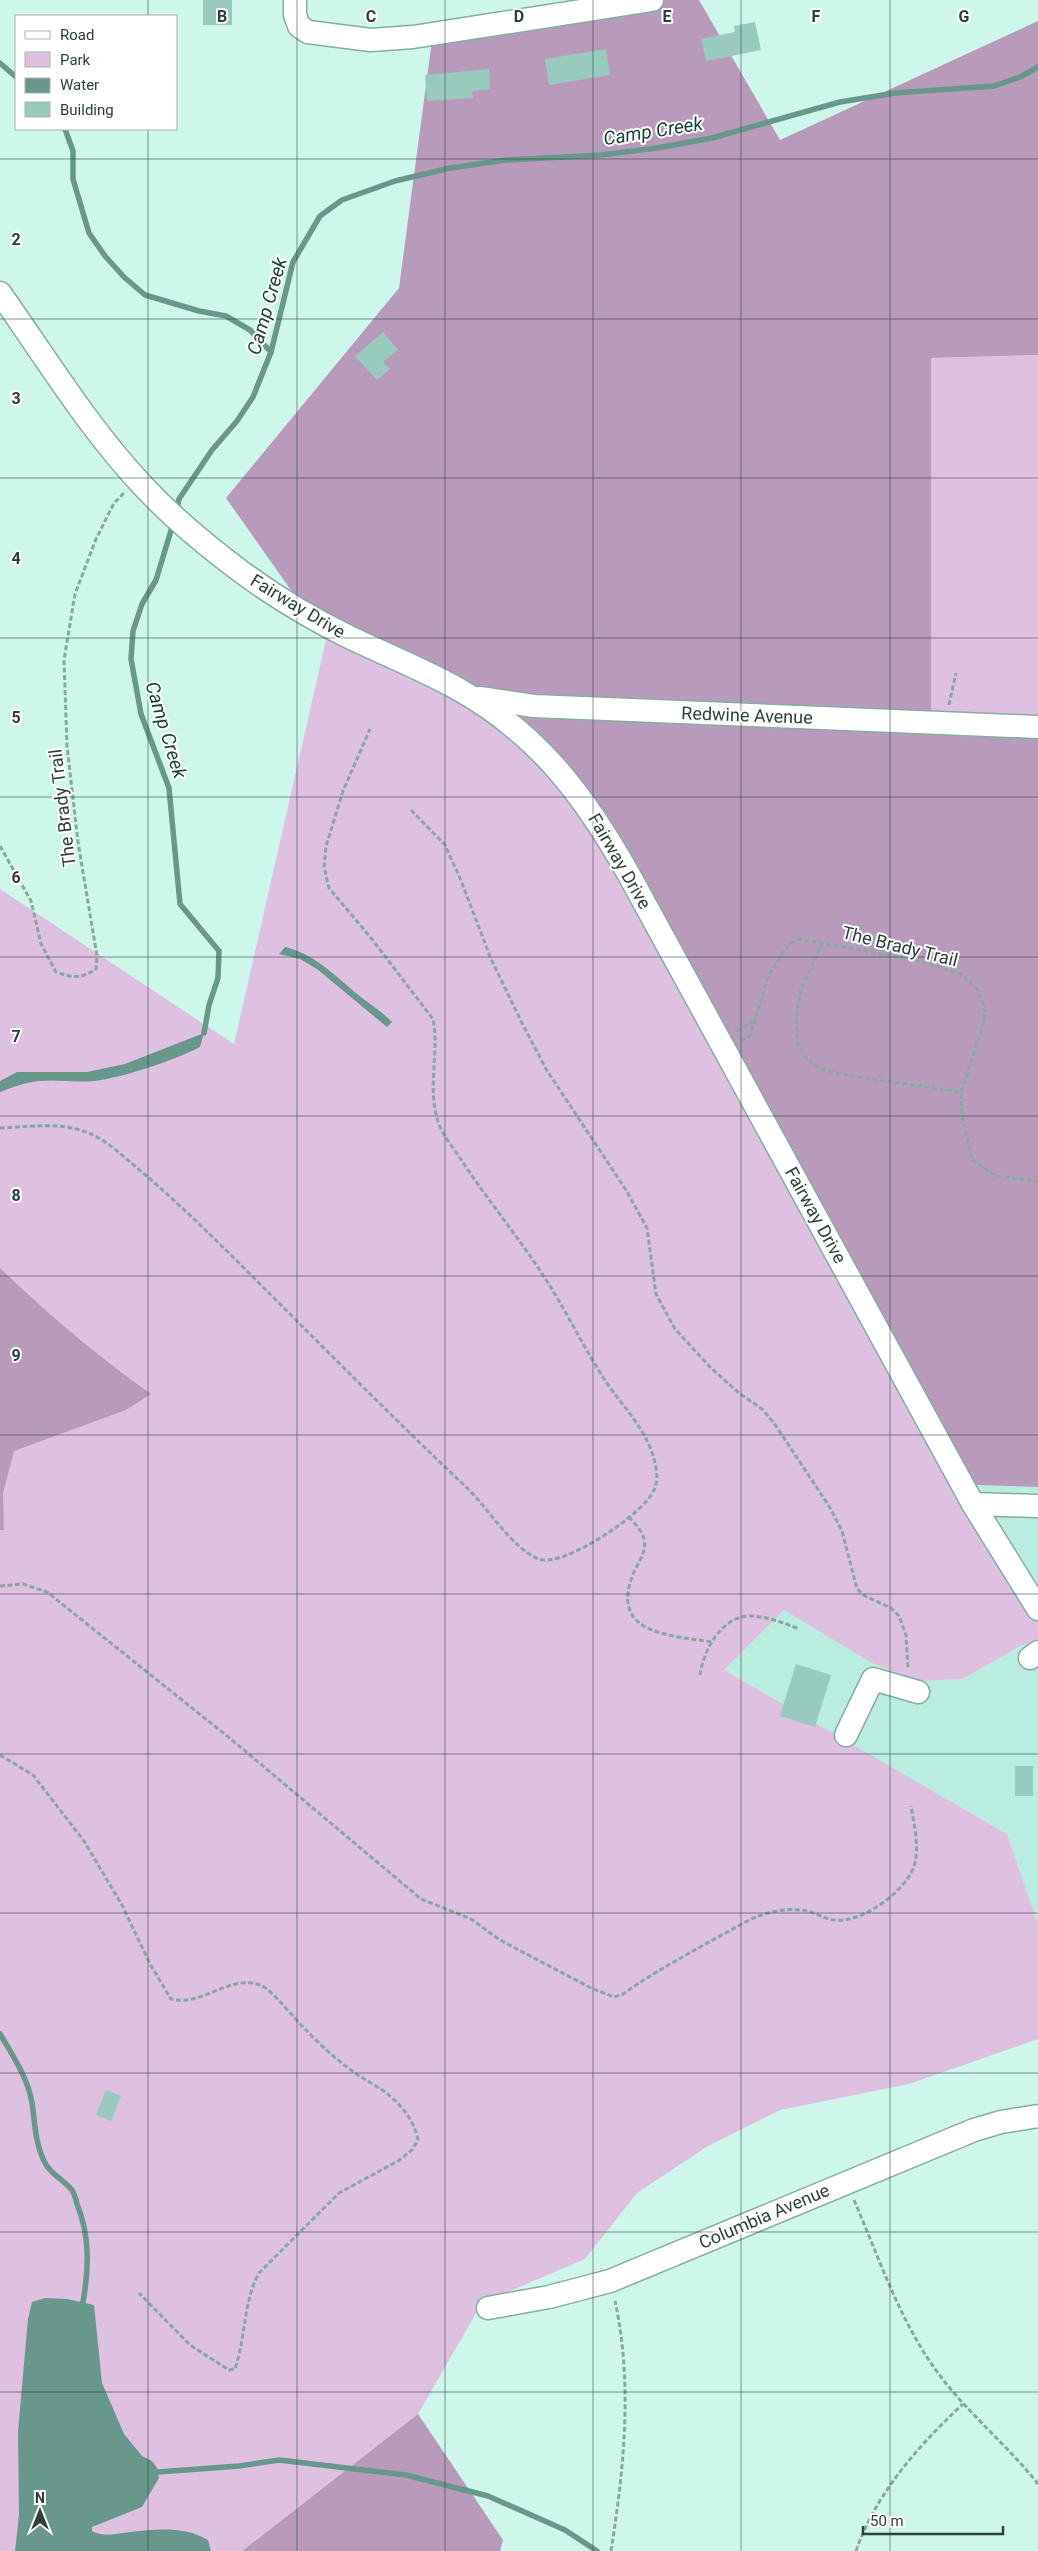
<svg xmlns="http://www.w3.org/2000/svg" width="1038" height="2551" font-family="Roboto,sans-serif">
  <rect width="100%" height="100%" fill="#ccf7ea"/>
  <g fill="#b9eddf">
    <polygon points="975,1485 1038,1487 1038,1604"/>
    <polygon points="784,1610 870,1662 1020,1646 1038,1640 1038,1924 1007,1834 724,1670"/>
  </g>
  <g fill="#dec0e1">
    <polygon points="1038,355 1038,735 931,722 931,358"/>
    <polygon points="326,640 384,659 440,668 605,812 722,1044 1038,1604 1038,1640 1020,1646 962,1679 918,1681 870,1662 784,1610 724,1670 1007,1834 1038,1924 1038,2039 909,2084 780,2110 708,2146 637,2193 585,2259 482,2303 418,2414 242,2551 0,2551 0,889 234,1044"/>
  </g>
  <g fill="#b89bbb">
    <polygon points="635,0 699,0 780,140 1038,21 1038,355 931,358 931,721 1038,735 1038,1487 975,1485 722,1044 605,812 440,668 384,659 326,640 226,498 399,288 434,25"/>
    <path d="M0 1268C50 1316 95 1354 151 1394L126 1410 14 1451 3 1493 4 1530H0Z"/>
    <polygon points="418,2414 503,2540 500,2551 242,2551"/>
  </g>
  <g fill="#67988b">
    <path d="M285 947C316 954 338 979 362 998 373 1006 383 1013 392 1022L387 1027 317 969 300 959 279 954Z"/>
    <path d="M204 1033 200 1047C175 1060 122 1078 94 1081 76 1083 58 1079 40 1081 27 1082 13 1087 0 1092V1081L17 1072H87L125 1064Z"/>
    <path d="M45 2298 67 2299 94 2305 102 2383 124 2434 142 2456 152 2461 157 2468 159 2478 142 2507 92 2527V2531C105 2538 117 2533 131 2532 156 2529 185 2526 208 2540L211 2551H15L19 2515 18 2431 28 2319 32 2302Z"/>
  </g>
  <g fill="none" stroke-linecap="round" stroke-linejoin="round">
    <g stroke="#67988b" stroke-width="5.5">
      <polyline points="0,63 16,77"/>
      <polyline points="65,129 73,151 73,179 89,233 105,256 124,277 145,295 199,311 226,316 250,330 271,352"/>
      <polyline points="177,510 179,499 212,450 237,421 253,397 271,352 293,262 320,216 342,200 395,181 450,168 506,160 601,155 657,148 712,138 840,102 895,93 994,86 1020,77 1038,67"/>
      <polyline points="173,524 156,580 142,604 133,631 131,659 141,714 169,788 180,904 219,951 218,978 209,1005 204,1033"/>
      <path d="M0 2034C13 2056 28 2078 32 2103 35 2123 35 2141 43 2159 50 2175 62 2178 72 2190 74 2193 76 2200 77 2204 90 2236 89 2268 83 2302"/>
      <polyline points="158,2472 239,2466 279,2460 406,2475 488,2496 565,2530 597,2551"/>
    </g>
  </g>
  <g fill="#98cabd">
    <rect x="203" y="0" width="29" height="25"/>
    <polygon points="755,22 761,50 706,61 701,39 735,32 734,26"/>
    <polygon points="606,49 610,75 549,85 545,59"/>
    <polygon points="489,69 490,89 472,91 473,98 427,101 425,75"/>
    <polygon points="383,332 398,350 383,362 390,369 377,380 355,356"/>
    <polygon points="796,1664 831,1675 815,1727 780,1716"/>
    <rect x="1015" y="1766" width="18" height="30"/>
    <polygon points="106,2090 121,2096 111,2121 96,2115"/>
  </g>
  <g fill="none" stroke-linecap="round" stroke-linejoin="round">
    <defs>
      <g id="minor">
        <polyline points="295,0 295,15 299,26 308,32 371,40 413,37 652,0"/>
        <path d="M0 293C46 358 89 429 144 487 173 518 208 547 243 573 277 598 314 620 351 638 387 655 424 670 458 689 538 734 584 795 628 873L973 1504 1038 1609"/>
        <polyline points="480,698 534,706 1038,727"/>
        <polyline points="973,1504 1038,1506"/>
        <polyline points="1030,1658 1038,1652"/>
        <polyline points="846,1735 873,1679 918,1692"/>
        <polyline points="488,2308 549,2297 610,2281 974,2130 1001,2122 1038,2116"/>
      </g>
    </defs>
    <use href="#minor" stroke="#85ada2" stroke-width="25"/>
    <g stroke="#89a9a0" stroke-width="3" stroke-dasharray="5 2.5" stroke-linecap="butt">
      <polyline points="949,705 956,673"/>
      <polyline points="411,810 445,845 460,878 491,959 522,1023 546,1069 626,1190 647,1228 656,1294 675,1329 710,1367 739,1393 762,1409 774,1423 829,1506 842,1531 857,1589 865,1596 891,1608 899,1616 906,1635 908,1668"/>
      <path d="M0 846 31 901 41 944 56 972C73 978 81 979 96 969L97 956 78 842 67 746 64 660 75 594 96 539 114 503 124 493"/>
      <polyline points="823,942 801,990 796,1018 798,1044 804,1056 820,1069 846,1075 961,1092"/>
      <polyline points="736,1031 754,1021"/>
      <polyline points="741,1041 750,1036 768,976 789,944 800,939 918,961 961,974 977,989 985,1009 982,1029 961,1092 962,1115 972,1160 996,1176 1038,1181"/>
      <path d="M0 1128C26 1127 58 1122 83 1131 103 1137 119 1153 135 1166 174 1199 210 1234 247 1271 319 1343 391 1416 465 1486 486 1505 513 1550 539 1559 564 1568 645 1513 654 1490 658 1482 657 1471 655 1463 647 1427 619 1404 601 1374 579 1339 561 1301 537 1266 512 1229 484 1195 460 1158 454 1149 446 1139 441 1129 425 1094 440 1055 433 1019L371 938 329 888 324 867 326 846 343 791 370 729"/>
      <path d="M629 1517C634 1523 642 1530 644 1539 647 1551 639 1561 634 1572 608 1634 668 1635 712 1642"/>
      <path d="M0 1586 23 1584 47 1592 232 1740 421 1899 471 1919 500 1940 591 1988 614 1997 623 1994C654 1972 686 1955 718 1937 732 1930 745 1921 759 1916 774 1910 792 1908 807 1911 817 1913 826 1920 836 1920 863 1923 909 1889 915 1863 919 1845 914 1824 911 1806"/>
      <path d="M700 1675C703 1651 722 1615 751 1616 769 1617 784 1623 799 1629"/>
      <path d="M0 1755 33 1775 84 1841 122 1905 150 1964 171 1999C202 2007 229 1974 260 1985 272 1989 294 2019 306 2030 320 2045 338 2061 355 2073 366 2081 380 2087 390 2096 404 2108 415 2123 418 2140L412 2150 398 2161 339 2193 259 2273C243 2302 246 2337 235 2369L229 2370 190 2345 139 2293"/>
      <path d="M854 2200C880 2260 901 2325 941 2377 970 2415 1008 2446 1038 2484"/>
      <path d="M611 2551C624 2469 633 2383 615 2301"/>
      <path d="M856 2551C876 2493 919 2445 963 2404"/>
    </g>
    <use href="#minor" stroke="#fff" stroke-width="22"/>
  </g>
  <path fill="none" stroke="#2e3f3a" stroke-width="1" stroke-opacity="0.55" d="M148 0V16M297 0V2551M445 0V2551M593 0V2551M741 0V2551M890 0V2551M148 129V2551M0 159H1038M0 319H1038M0 478H1038M0 638H1038M0 797H1038M0 957H1038M0 1116H1038M0 1276H1038M0 1435H1038M0 1594H1038M0 1754H1038M0 1913H1038M0 2073H1038M0 2232H1038M0 2392H1038"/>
  <g text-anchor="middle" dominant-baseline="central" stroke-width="4" stroke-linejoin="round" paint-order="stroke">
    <g font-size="18" fill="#2e3f3a" stroke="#fff">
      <text transform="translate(298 606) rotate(31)">Fairway Drive</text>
      <text transform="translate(747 715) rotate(2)">Redwine Avenue</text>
      <text transform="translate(62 808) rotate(-97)">The Brady Trail</text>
      <text transform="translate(620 861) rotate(60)">Fairway Drive</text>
      <text transform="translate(900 946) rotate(14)">The Brady Trail</text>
      <text transform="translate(816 1215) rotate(61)">Fairway Drive</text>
      <text transform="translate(764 2216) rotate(-23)">Columbia Avenue</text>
    </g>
    <g font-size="19" font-style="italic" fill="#164339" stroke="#fff">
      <text transform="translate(653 131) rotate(-9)">Camp Creek</text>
      <text transform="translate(267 306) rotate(-74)">Camp Creek</text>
      <text transform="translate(166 730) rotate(73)">Camp Creek</text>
    </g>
  </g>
  <g font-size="16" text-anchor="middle" font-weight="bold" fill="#2e3f3a" stroke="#fff" stroke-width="4" stroke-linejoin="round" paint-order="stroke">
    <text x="222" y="22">B</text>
    <text x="371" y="22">C</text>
    <text x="519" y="22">D</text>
    <text x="667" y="22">E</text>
    <text x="816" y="22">F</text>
    <text x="964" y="22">G</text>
    <text x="16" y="245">2</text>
    <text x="16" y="404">3</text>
    <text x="16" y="564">4</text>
    <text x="16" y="723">5</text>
    <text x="16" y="883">6</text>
    <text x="16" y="1042">7</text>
    <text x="16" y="1201">8</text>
    <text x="16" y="1361">9</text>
  </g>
  <rect x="15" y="15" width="162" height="115" fill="#ffffff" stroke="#abb2b0"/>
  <rect x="25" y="31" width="25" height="8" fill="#ffffff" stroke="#abb2b0"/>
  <text x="60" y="40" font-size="15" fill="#2e3f3a">Road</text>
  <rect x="25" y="52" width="25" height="15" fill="#dec0e1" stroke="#abb2b0"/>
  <text x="60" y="65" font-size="15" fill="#2e3f3a">Park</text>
  <rect x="25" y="78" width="25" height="15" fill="#67988b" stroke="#abb2b0"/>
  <text x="60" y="90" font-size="15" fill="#2e3f3a">Water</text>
  <rect x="25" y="102" width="25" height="15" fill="#98cabd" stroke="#abb2b0"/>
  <text x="60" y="115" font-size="15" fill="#2e3f3a">Building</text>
  <g transform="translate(40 2511)" stroke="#ffffff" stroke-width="4" paint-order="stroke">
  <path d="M0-4L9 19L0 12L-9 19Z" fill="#2e3f3a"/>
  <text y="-8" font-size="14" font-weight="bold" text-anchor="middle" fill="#2e3f3a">N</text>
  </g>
  <path d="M863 2526v8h140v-8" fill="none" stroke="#2e3f3a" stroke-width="2.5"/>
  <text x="870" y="2526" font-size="15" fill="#2e3f3a" stroke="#ffffff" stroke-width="4" paint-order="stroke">50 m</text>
</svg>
